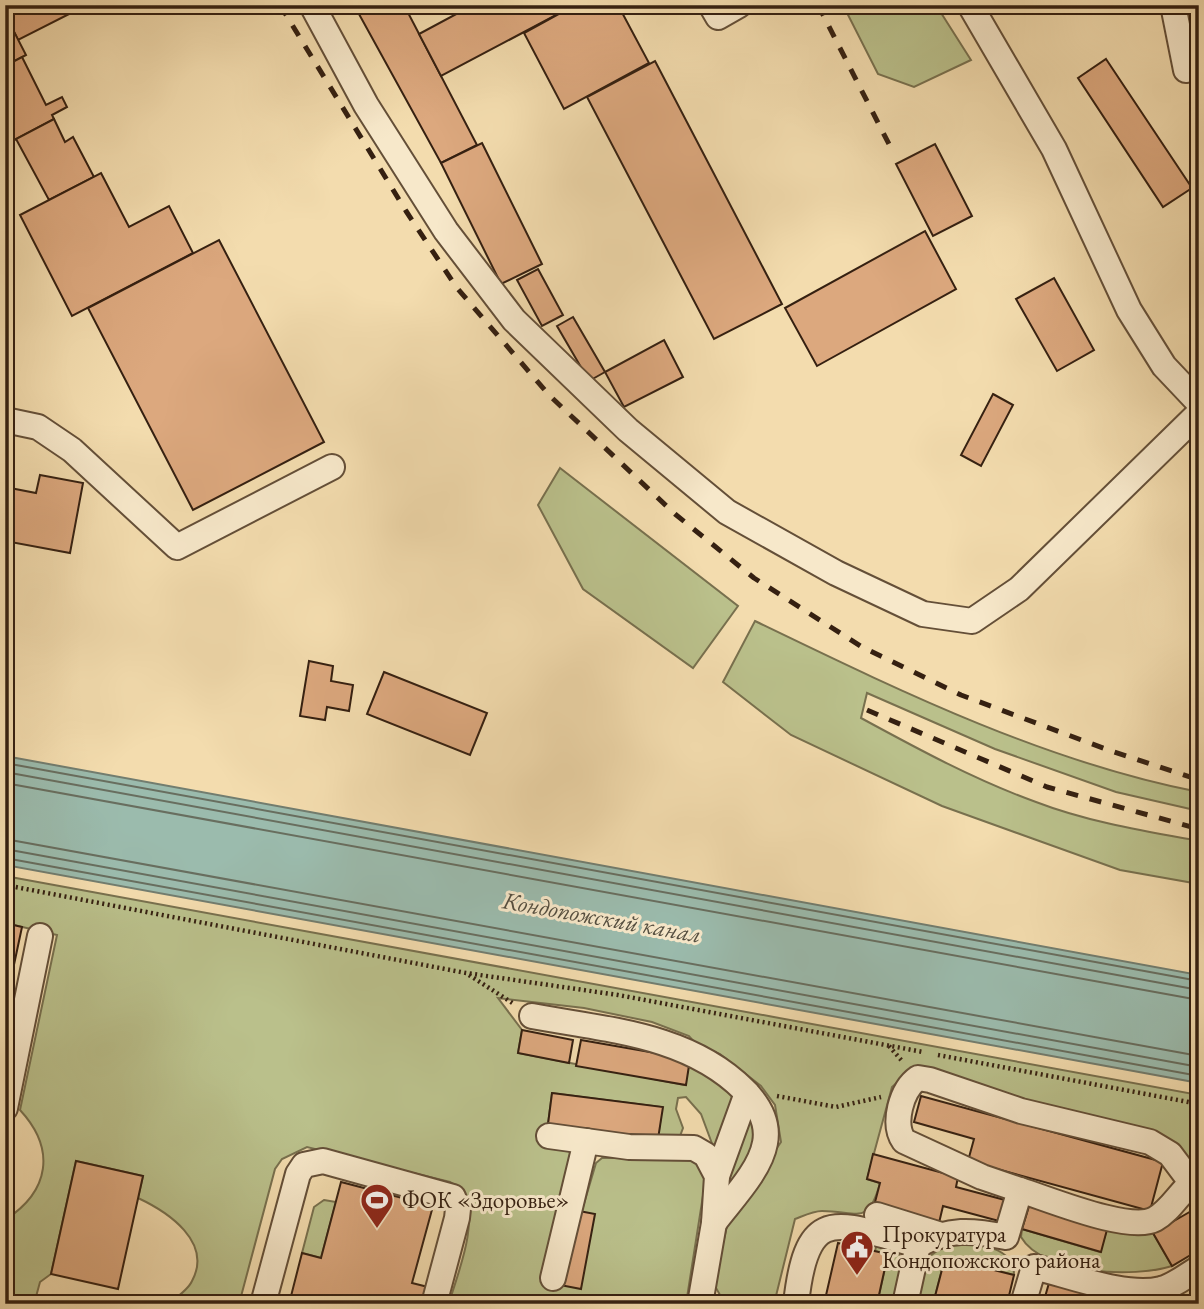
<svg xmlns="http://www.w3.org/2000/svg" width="1204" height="1309" font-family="'EB Garamond',serif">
  <rect width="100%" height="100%" fill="#f3dcae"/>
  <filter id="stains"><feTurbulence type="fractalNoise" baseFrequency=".00286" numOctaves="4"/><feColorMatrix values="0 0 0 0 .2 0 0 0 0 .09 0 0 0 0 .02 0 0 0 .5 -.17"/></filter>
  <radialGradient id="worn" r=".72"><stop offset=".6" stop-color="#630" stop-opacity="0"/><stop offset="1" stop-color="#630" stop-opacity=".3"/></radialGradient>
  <g fill="#bac08b" stroke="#78704e" stroke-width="2">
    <polygon points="843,5 936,5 971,60 914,87 878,74"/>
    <polygon points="560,468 738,606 693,668 583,589 538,505"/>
    <path d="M755 621C896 689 1044 762 1199 792V811L1116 792 995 749 867 693 861 718C918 749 975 780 1036 802 1088 822 1144 831 1199 841V884L1120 870 942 806 791 735 723 682Z"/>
    <path d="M5 876 1199 1095V1168L901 1079 892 1087 867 1179 880 1183C868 1227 858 1211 822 1211 813 1211 803 1216 795 1219L774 1304H752L720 1295 716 1288V1274L729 1217 781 1142 775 1105 761 1086 720 1054 696 1044 689 1036 652 1022 584 1008 498 998 522 1030 518 1053 685 1085 690 1059 727 1087 733 1097 717 1157 701 1114 686 1097 678 1098 676 1109 683 1128 680 1136 658 1139 662 1107 552 1093 545 1147 573 1152 558 1206 543 1285H560L596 1163 602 1158H694L706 1170 705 1183 686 1304 449 1303C459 1269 479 1224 463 1190L450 1182 307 1147 282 1159 275 1169 239 1304H168C176 1298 188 1290 192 1281 213 1242 168 1212 138 1198L143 1176 76 1161 51 1274 40 1282 34 1304H5V1220C50 1191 56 1149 20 1110L57 935 5 923Z"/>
    <polygon points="748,1104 758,1144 722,1204"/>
    <polygon points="324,1200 336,1202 321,1258 302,1253 314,1207"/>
    <path d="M1108 1226 1125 1233H1153L1172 1266C1135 1278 1043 1275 1021 1237L1022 1229 1100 1252Z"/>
    <path d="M950 1242C973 1244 1014 1244 1014 1275L945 1258 933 1304H915L930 1256Z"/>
    <polygon points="877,1243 894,1248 901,1257 896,1304 877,1304 888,1255 875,1251"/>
  </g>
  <polygon fill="#9bbbad" stroke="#727d6f" stroke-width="2" points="5,756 1199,975 1199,1083 5,865"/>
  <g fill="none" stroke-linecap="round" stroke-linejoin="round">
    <g stroke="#686e5f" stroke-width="2">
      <polyline points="5,763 1199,981"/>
      <polyline points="5,772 1199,990"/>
      <polyline points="5,783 1199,1000"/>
      <polyline points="5,839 1199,1056"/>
      <polyline points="5,849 1199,1067"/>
      <polyline points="5,858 1199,1076"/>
    </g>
  </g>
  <g fill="#dca87e" stroke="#352011" stroke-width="2">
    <polygon points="5,5 77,5 79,9 18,40 5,14"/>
    <polygon points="354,5 404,5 477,145 441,163"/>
    <polygon points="473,5 575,5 441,76 419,34"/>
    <polygon points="575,5 618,5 649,63 564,109 524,33"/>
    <polygon points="5,14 26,55 5,66"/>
    <polygon points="22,57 46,105 62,97 67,107 52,115 54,119 11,142 5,131 5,66"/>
    <polygon points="1106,59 1192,188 1163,207 1078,78"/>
    <polygon points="655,61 782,304 714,339 587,97"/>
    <polygon points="54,119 65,142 73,137 94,177 49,200 16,139"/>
    <polygon points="482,143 542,264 501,284 441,163"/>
    <polygon points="935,144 972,216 933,236 896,164"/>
    <polygon points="101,173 129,227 169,206 193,253 72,316 20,215"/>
    <polygon points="925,231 956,289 817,366 785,308"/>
    <polygon points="219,240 324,442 193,510 88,308"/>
    <polygon points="538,269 563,315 542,326 517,280"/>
    <polygon points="1054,278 1094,350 1057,371 1016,299"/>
    <polygon points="573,317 605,372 589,381 557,326"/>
    <polygon points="664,340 683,377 624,407 605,372"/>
    <polygon points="993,394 1013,405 981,466 961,455"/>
    <polygon points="40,475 83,483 70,553 5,541 5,487 36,493"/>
    <polygon points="309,661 333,666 331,681 353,685 349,711 327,707 325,720 300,716"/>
    <polygon points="384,672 487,713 470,755 367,714"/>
    <polygon points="5,923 22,927 5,1007"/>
    <polygon points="522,1030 573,1040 569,1063 518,1053"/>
    <polygon points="581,1040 690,1059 686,1085 576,1066"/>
    <polygon points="552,1093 663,1107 658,1139 548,1124"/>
    <polygon points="921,1096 1163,1162 1150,1211 968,1161 974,1139 914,1122"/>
    <polygon points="873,1154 958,1177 956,1187 1005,1200 999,1221 943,1206 939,1223 874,1206 880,1183 867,1179"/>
    <polygon points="76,1161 143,1176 118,1289 51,1274"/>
    <polygon points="341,1182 433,1206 412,1283 428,1287 423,1304 302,1304 290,1300 302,1253 321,1258"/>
    <polygon points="1199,1194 1199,1250 1172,1266 1153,1233 1193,1210 1187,1201"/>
    <polygon points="1030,1203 1108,1226 1101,1252 1022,1229"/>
    <polygon points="574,1210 595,1214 581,1289 560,1285"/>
    <polygon points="838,1243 888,1254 877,1304 824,1304"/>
    <polygon points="945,1258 1014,1275 1007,1304 933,1304"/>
    <polygon points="1049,1283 1127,1304 1043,1304"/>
  </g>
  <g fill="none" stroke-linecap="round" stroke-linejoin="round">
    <defs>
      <g id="minor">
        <polyline points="312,5 366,105 446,231 514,320 628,430 727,512 836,573 923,614 972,621 1019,589 1199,413"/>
        <polyline points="711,5 718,17 739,5"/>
        <polyline points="970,5 1054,149 1129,310 1164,366 1199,403"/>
        <polyline points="1173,5 1186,70"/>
        <polyline points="5,420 38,427 72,450 177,547 332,467"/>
        <path d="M532 1016C606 1030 688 1034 744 1090 758 1104 769 1122 765 1143 760 1171 731 1200 714 1223"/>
        <polyline points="5,1108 40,936"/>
        <polyline points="549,1136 629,1147 694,1148 706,1155 717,1176 714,1223 700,1304"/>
        <polyline points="717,1176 747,1093"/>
        <path d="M1020 1190 982 1177 904 1141C892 1124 901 1090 918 1078L930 1080 1021 1111 1150 1142 1170 1154 1191 1182"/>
        <polyline points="877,1215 938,1234"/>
        <polyline points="553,1278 586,1141"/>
        <polyline points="263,1304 298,1174 304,1165 323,1161 453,1197 458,1209 457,1218 434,1304"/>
        <path d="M796 1304C807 1201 838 1224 918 1245 949 1228 972 1230 1006 1237L1020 1190C1049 1199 1130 1233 1155 1219 1173 1209 1181 1188 1199 1178"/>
        <polyline points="905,1304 918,1245"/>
        <path d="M1023 1304 1034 1267C1069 1275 1126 1298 1161 1289 1174 1286 1187 1275 1199 1268"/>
      </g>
    </defs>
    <use href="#minor" stroke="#644f38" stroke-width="28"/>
    <g stroke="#352011" stroke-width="4.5" stroke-dasharray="2 3.5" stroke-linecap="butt">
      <polyline points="5,885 466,973 618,995 923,1052"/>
      <polyline points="469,975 514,1004"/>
      <polyline points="889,1046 903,1062"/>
      <polyline points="938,1055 1199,1104"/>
      <polyline points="777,1096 836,1107 881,1097"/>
    </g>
    <use href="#minor" stroke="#f7e8ca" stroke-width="24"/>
    <g stroke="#352011" stroke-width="5" stroke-dasharray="12 12" stroke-linecap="butt">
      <polyline points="280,5 406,211 457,288 549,395 675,514 754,578 862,647 961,695 1111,751 1199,780"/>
      <polyline points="818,5 893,152"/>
      <polyline points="867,710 1047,787 1199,829"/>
    </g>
  </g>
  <defs>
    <symbol id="stadium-pin" viewBox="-11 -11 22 30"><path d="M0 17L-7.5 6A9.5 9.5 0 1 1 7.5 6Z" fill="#8f2418" stroke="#f7e8ca"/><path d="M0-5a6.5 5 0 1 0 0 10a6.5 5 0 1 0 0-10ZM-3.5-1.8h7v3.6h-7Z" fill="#fff"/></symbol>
    <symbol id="civic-pin" viewBox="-11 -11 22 30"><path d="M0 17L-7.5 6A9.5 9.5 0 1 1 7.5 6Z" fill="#8f2418" stroke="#f7e8ca"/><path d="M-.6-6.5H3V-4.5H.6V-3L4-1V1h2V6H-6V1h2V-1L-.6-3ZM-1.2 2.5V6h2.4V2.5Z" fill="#fff"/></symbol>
  </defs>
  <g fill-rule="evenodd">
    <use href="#stadium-pin" x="358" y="1181" width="38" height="52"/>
    <use href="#civic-pin" x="838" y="1228" width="38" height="52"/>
  </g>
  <g text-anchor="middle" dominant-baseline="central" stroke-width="6" stroke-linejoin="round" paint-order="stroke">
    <g font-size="23" fill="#352011" stroke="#f7e8ca" text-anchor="start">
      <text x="402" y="1200">ФОК «Здоровье»</text>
      <text x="882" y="1234">Прокуратура<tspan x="882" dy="26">Кондопожского района</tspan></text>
    </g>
    <g font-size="24" font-style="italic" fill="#544e40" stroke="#f7e8ca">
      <text transform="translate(602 917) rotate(10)">Кондопожский канал</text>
    </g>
  </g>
  <rect width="1204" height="1309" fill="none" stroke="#f3dcae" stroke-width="28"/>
  <rect x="7" y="7" width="1190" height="1295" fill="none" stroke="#352011" stroke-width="3.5"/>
  <rect x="14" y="14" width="1176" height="1281" fill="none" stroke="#352011" stroke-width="2"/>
  <rect width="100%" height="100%" filter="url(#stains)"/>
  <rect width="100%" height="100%" fill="url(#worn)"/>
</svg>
